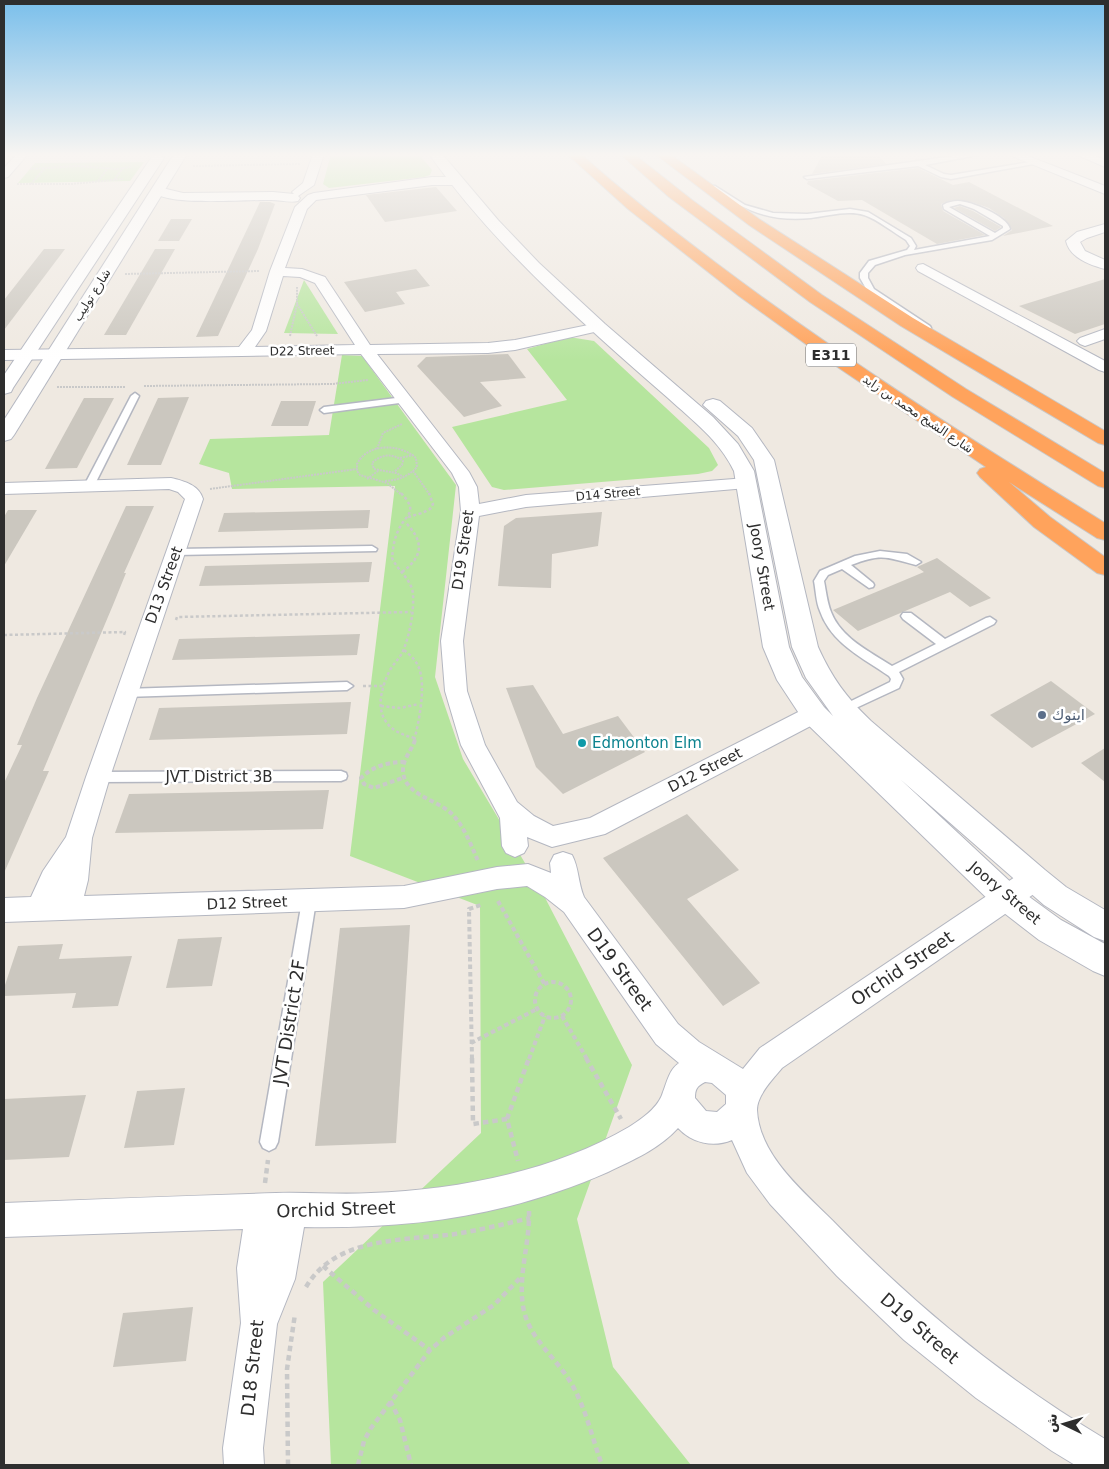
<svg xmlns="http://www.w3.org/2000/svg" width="1109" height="1469" font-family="'DejaVu Sans','Noto Sans Arabic',sans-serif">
  <rect width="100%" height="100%" fill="#efe9e1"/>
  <g fill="#b6e59e">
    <polygon points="331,154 419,154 432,170 430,175 424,177 329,188 323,184"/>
    <polygon points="144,162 130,181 18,183 35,163"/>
    <polygon points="304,280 338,334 284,333"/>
    <polygon points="569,337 594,341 709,448 718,465 712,471 698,474 504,490 492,487 452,427 567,400 527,349"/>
    <polygon points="342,355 362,356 456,485 435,677 463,759 541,890 632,1065 577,1219 613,1367 691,1465 331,1465 323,1282 481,1133 480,906 350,856 395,486 232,489 229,473 199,464 210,439 329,435"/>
  </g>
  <g fill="#cbc7bf">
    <polygon points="823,154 878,154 886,164 812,174"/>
    <polygon points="918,168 953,185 969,182 1053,226 1003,236 1012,230 1004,218 989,208 972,202 952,200 941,204 943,211 985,235 937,244 862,200 838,201 807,184 808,181"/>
    <polygon points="436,187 457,211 385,222 366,195"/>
    <polygon points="260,202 270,202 275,204 258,249 218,336 196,337"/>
    <polygon points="960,206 973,211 1001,227 995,231 954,208"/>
    <polygon points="171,219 192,219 179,241 158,241"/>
    <polygon points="44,249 65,249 4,330 4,300"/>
    <polygon points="155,249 175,249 126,335 104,335"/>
    <polygon points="416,269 430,286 396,292 405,304 365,312 344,282"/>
    <polygon points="1105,279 1105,324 1075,334 1019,306"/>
    <polygon points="508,354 526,378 480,382 502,406 464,417 417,366 426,357"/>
    <polygon points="189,397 161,465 127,465 158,398"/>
    <polygon points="84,398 114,398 77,468 45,469"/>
    <polygon points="281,401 316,401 308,426 271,426"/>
    <polygon points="126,506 154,506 124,573 126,573 113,605 43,771 49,771 4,873 4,783 22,745 17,745 37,698"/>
    <polygon points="8,510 37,510 4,566 4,517"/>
    <polygon points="370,510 368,528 218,532 224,513"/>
    <polygon points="602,512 598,546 552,554 551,588 498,586 504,526 516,518"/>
    <polygon points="937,558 991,598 970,607 950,592 858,631 833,610 924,572 917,567"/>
    <polygon points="372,562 369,582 199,586 205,566"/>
    <polygon points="360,634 357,655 172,660 179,639"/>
    <polygon points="1051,681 1095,714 1032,748 990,715"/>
    <polygon points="533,685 563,734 618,716 645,752 563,794 536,767 506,688"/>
    <polygon points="351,702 347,734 149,740 159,708"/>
    <polygon points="1105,748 1105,782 1081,763"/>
    <polygon points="329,790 323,829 115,833 129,794"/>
    <polygon points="687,814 739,870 687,899 760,983 723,1006 603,858"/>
    <polygon points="410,925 396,1143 315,1146 340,928"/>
    <polygon points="222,937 212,986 166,988 178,939"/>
    <polygon points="63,944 59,959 132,956 118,1006 72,1008 76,993 4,996 4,988 18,946"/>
    <polygon points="185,1088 174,1145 124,1148 137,1091"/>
    <polygon points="86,1095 69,1157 4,1160 4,1099"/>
    <polygon points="193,1307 186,1361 113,1367 123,1313"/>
  </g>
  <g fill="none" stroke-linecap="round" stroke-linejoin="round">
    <defs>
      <g id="service">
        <polygon points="968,154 983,154 925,165 944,174 951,175 1036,161 1039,163 951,179 941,177 918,166 807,179 804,177"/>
        <path d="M711 186H715L745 205 773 213 807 214 850 209 868 212 911 238 916 246 914 250 990 236 944 209 943 205C948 202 953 201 958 201 971 201 1007 216 1010 229L992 240 905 255 875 265 868 273V278L874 289 930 326 931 328 927 330 868 292 860 278V273L869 261 907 250 910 246 906 240C894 233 877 219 864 215 848 210 827 216 811 218 769 222 744 210 711 188ZM960 204 974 209 1003 226V228L995 233 949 207Z"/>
        <polygon points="135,393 139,396 95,484 90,487 87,486 85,484 131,396"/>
        <polygon points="404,397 407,398 407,402 324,413 320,410 324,407"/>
        <polygon points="372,546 377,549 376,551 176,555 171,552 176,549"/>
        <path d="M880 551 907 554 921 562 916 565C886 557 882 553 851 565L873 583 874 585 873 587 869 588 842 569 828 575 824 581C826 591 827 602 831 612 841 638 869 651 892 666L936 644 903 619 901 616 903 613H911L945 639 986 618 990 617 996 621 994 624 899 672 903 679 899 688 843 714 837 710 839 707 890 682 891 679 889 676C863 658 831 643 820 611 816 602 816 591 814 581L820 571 855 556Z"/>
        <polygon points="347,682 353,686 347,690 125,697 119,693 125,689"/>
        <polygon points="341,771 346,773 347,776 346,779 341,781 98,782 93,780 92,777 93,774 98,772"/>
        <polygon points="309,895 314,897 316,901 278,1142 275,1148 269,1151 263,1148 260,1142 302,901 304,897"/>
      </g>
      <g id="minor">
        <polygon points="17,154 28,154 8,177 4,178 4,168"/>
        <path d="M313 154H324L314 185 298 196 300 198 298 201C290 203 280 200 271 200 248 199 166 207 152 191L158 187 183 193 273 192 294 194 292 192 303 183Z"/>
        <polygon points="1007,154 1023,154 1105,186 1105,194"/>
        <polygon points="1075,154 1091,154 1105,160 1105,167"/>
        <path d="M432 177H457L463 181 457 185H432L316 200 307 209 285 268 302 269 325 277 370 345 488 343 515 340 598 323 603 324 605 327 603 330 515 350 488 353 377 354 469 472 477 487 479 504 526 495 747 478 753 479 756 483 753 487 747 488 526 507 479 516 463 641 467 691 485 745 517 802 534 816 553 826 590 818 806 708 814 706 822 708 826 714 822 720 605 834 552 847 527 837 528 846 524 853 515 857 506 853 502 846 500 818 461 745 445 691 441 641 461 511 459 487 452 473 361 354 4 360V350L239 347 252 330 270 271 295 207 308 195 314 193ZM283 276 300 277 315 283 355 345 255 347 266 331Z"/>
        <path d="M1105 224V232L1087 238 1080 242 1085 251 1105 260V269C1090 265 1070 258 1066 241L1077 232Z"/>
        <polygon points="923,264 1105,361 1105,372 1099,370 918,271 916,268 918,265"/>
        <polygon points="1105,329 1105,339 1085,346 1080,344 1077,341 1080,338"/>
        <path d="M171 478C184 481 199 485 203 499L110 777 92 838 88 880 84 896 404 886 497 867 528 864 551 873 550 863 554 855 563 852 572 855C579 868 578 883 584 897L678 1024 699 1042 743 1069 760 1048 1024 871 1034 868 1044 871 1047 879 1044 887 782 1068C773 1079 757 1095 757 1110 759 1155 803 1191 832 1220 914 1305 1004 1379 1105 1439V1465H1075L1052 1451 976 1398 904 1340 837 1276 770 1204 747 1173 732 1140C713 1148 692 1143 678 1128 659 1149 633 1160 608 1172 508 1216 412 1229 304 1227L295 1279 277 1324 263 1448 264 1465H224L223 1448 241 1323 237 1268 243 1229 4 1237V1203C95 1199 186 1196 276 1193 308 1192 340 1195 371 1193 458 1190 554 1171 629 1127 642 1119 659 1107 663 1092 667 1082 669 1070 679 1063L656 1044 564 912 545 897 527 886 497 889 404 908 4 922V898L31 897 43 871 66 837 86 777 185 499 178 492 169 489 4 494V483ZM705 1082 712 1083 726 1095V1104L717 1112 706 1111 695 1098C695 1089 697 1086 705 1082Z"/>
      </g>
      <g id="tertiary">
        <polygon points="159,154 164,158 13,388 11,392 4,394 4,375 153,155"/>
        <polygon points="174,154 187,154 14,435 11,439 4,441 4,420"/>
        <path d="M429 154H442L498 220 539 263 605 324 713 417 738 444 754 471 789 647 802 677 824 707 833 716 806 678 792 647 754 460 738 436 703 405 706 401 713 399 720 401 752 428 774 460 818 647C832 678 846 697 871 721L1045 870 1066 887 1105 910V941L1094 937 1044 905 900 779 1017 888 1061 920 1105 944V976L1093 971 1039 940 995 906 804 721 777 680 763 647 734 471C719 440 693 421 668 398 645 378 622 358 600 338 538 282 477 222 429 154Z"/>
      </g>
      <g id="motorway">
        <path d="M567 154H581C624 193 670 228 716 263 841 357 973 441 1105 523V540L1097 538 1009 482 1050 517 1105 557V575L1097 573 1034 527 980 477 977 473 980 469 986 467 839 368 739 296 628 209Z"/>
        <polygon points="620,154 634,154 692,200 822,295 966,389 1105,473 1105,488 1098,486 953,397 810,302 669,197"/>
        <polygon points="655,154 670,154 759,219 913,318 1105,431 1105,445 1098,443 901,326 749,225"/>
      </g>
    </defs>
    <use href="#service" stroke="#b4b7c1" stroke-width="3"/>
    <use href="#minor" stroke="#b4b7c1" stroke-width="2"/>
    <use href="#tertiary" stroke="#b4b7c1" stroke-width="2"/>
    <use href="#motorway" stroke="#c9c9c9" stroke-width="2"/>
    <g stroke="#c9c9c9" stroke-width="2" stroke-dasharray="2 1" stroke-linecap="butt">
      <polyline points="193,166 300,164"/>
      <polyline points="30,169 77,166 117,169 131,167"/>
      <polyline points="115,179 123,168"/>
      <polyline points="98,181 108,168"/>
      <polyline points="17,184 72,184 123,179"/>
      <polyline points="31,184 45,168"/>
      <polyline points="125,274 259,271"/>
      <polyline points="297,304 317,336"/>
      <polyline points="290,336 297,304 297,287"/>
      <polyline points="144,386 332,384 368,380"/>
      <polyline points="57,387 126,387"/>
      <polyline points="377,449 383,433 402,424"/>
      <polyline points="400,458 413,455"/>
      <path d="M395 471 402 465 403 461C393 453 381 454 372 463L374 469 396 473 404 477"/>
      <polyline points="413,471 430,495"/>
      <polyline points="367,479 378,471"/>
      <path d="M385 481C398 480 408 477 417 467L416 458C401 444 368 442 357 464V471L360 475 387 483 402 495"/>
      <polyline points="210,489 357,469"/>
    </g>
    <g stroke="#c9c9c9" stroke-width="2.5" stroke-dasharray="3 2.5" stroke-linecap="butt">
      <path d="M401 493C420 513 405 514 398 531 394 539 393 549 392 558 398 571 412 580 413 594 414 612 410 634 403 651 400 658 394 663 390 670 374 702 376 730 415 738"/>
      <polyline points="408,517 422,513 430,509 433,504 429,493"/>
      <path d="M402 572C424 556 424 541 405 522"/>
      <polyline points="176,620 177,617 411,612"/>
      <polyline points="4,635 125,632 124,635"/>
      <path d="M404 650C410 655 416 660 419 668 426 686 419 722 414 741"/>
      <polyline points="363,686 384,686"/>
      <polyline points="381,706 400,708 419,704"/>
    </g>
    <g stroke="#c9c9c9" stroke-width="4" stroke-dasharray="4.5 3" stroke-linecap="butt">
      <path d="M415 740C412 750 403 759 403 769 402 795 437 799 452 814 464 826 471 845 478 861"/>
      <path d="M405 762C388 762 373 766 361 778L364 784 374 788 405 777"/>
      <polyline points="498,901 545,985"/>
      <circle cx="553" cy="1000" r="18"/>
      <polyline points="562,1016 587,1059"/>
      <polyline points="471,1043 537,1009"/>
      <polyline points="472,1059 469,909 481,905"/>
      <polyline points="529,1059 545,1016"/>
    </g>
    <g stroke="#c9c9c9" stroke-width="4.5" stroke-dasharray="5.5 4" stroke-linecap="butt">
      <polyline points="472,1058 473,1124 507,1119 518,1161"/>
      <polyline points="586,1058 621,1119"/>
      <polyline points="507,1119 529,1058"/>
      <polyline points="265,1183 268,1160"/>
      <path d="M529 1211C530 1243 518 1274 523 1306 528 1338 555 1356 571 1383 586 1408 592 1438 602 1465"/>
      <polyline points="323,1266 374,1310 430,1350"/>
      <path d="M306 1287C336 1236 403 1241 455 1234 480 1230 505 1224 530 1218"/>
      <polyline points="390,1401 400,1420 411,1465"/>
      <polyline points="288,1465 287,1369 295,1314"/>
      <polyline points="358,1465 364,1441 371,1428 430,1350 445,1337 494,1305 521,1277"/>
    </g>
    <use href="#service" fill="#fff" fill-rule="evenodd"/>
    <use href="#minor" fill="#fff" fill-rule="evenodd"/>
    <use href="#tertiary" fill="#fff" fill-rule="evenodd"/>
    <use href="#motorway" fill="#ffa35c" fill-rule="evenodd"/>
  </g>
  <linearGradient id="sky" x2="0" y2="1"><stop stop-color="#7abfeb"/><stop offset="0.43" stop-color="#f8f5f2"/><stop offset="1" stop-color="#f8f5f2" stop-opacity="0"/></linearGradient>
  <rect width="1109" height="360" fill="url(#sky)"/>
  <circle fill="#5c6f8a" stroke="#fff" stroke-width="2" cx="1042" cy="715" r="5"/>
  <circle fill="#0f9aa8" stroke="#fff" stroke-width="2" cx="582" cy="743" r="5"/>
  <g text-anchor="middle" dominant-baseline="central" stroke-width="5" stroke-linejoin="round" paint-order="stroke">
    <g font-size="12" fill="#2e2e2e" stroke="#fff">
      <text transform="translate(92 295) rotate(-58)">شارع توليب</text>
      <text transform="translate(302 351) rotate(-1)">D22 Street</text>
      <text transform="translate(918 414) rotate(34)">شارع الشيخ محمد بن زايد</text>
      <text transform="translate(608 494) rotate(-5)">D14 Street</text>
    </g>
    <rect fill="#fff" stroke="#6d6d6d" stroke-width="1" x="806" y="343.5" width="50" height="23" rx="4"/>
    <g font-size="14" font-weight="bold" fill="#2e2e2e">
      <text x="831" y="355">E311</text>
    </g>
    <g font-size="15" fill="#2e2e2e" stroke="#fff">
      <text transform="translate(463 550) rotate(-82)">D19 Street</text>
      <text transform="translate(762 567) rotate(80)">Joory Street</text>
      <text transform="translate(164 585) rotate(-70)">D13 Street</text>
      <text transform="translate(705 770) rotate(-27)">D12 Street</text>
      <text x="219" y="777">JVT District 3B</text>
      <text transform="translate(1005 893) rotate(40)">Joory Street</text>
      <text transform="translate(247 903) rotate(-2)">D12 Street</text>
    </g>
    <g font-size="15" fill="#4e5e75" stroke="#fff" text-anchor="start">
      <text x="1052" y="715">اينوك</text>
    </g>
    <g font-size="15" fill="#0d838f" stroke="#fff" text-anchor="start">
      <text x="592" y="743">Edmonton Elm</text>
    </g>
    <g font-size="18" fill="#2e2e2e" stroke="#fff">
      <text transform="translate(902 968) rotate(-34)">Orchid Street</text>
      <text transform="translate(620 969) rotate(54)">D19 Street</text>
      <text transform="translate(289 1022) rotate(-81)">JVT District 2F</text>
      <text transform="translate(336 1209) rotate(-2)">Orchid Street</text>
      <text transform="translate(920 1328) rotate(41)">D19 Street</text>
      <text transform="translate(252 1368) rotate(-84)">D18 Street</text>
    </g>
  </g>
  <rect width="1109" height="1469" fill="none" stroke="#2e2e2e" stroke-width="10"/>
  <g transform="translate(1064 1424) rotate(275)" stroke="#ffffff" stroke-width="4" paint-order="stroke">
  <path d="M0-4L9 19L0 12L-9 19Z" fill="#2e2e2e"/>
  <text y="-8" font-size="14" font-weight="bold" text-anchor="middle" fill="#2e2e2e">ش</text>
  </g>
</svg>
